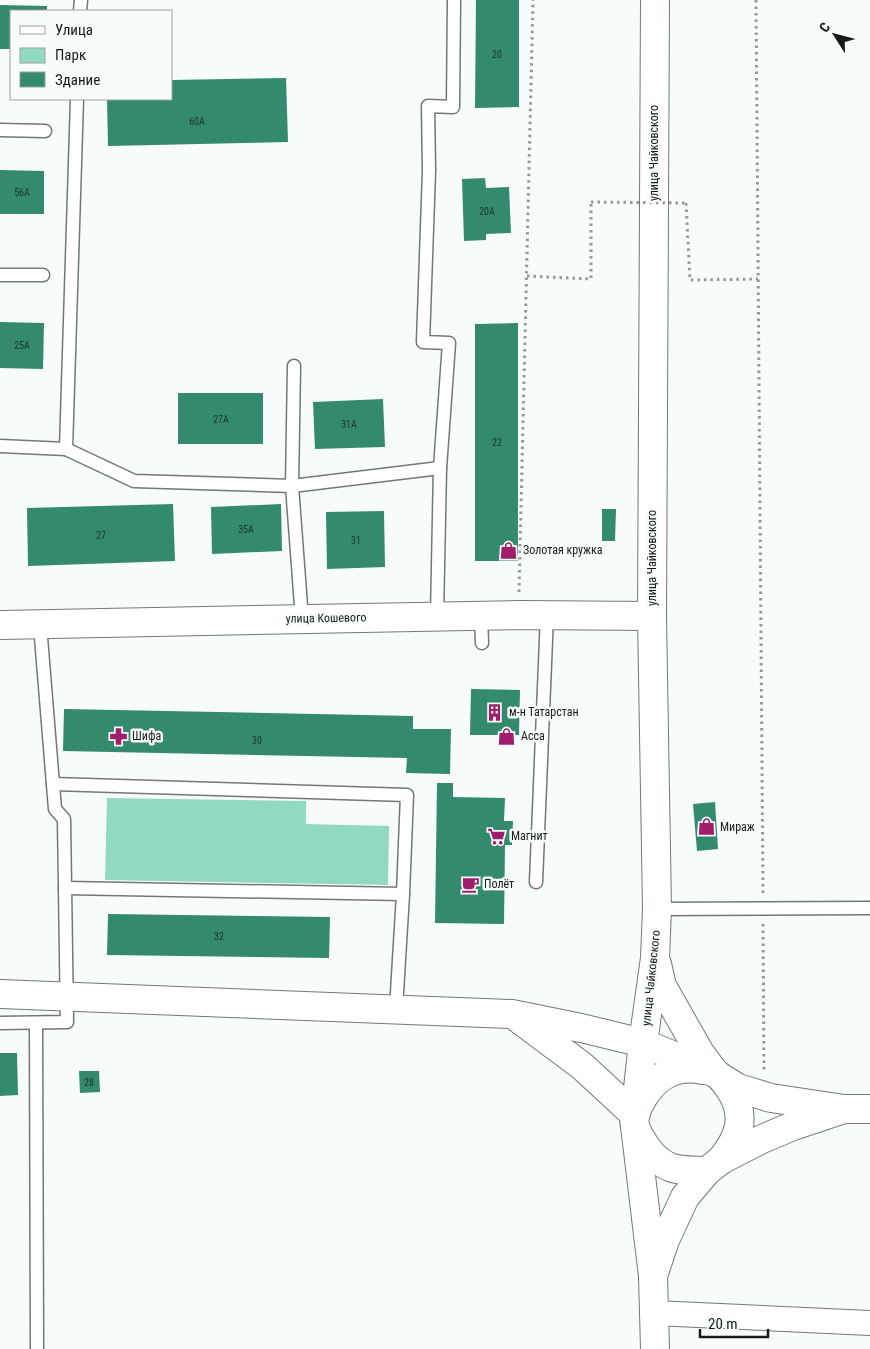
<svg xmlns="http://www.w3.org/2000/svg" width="870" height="1349" font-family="'Roboto Condensed',sans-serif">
  <rect width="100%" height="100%" fill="#f7fcfa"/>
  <polygon fill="#91dabf" points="107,798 306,801 306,824 389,826 388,885 105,880"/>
  <g fill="#338a6f">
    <polygon points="476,0 519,0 519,107 475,108"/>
    <polygon points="0,5 47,6 47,11 11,11 11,49 0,49"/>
    <polygon points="286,78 288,142 108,146 107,99 171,99 171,80"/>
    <polygon points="0,170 44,171 44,214 0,214"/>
    <polygon points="485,178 486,188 509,187 511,233 486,234 486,240 464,241 462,179"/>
    <polygon points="0,322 44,323 43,369 0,368"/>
    <polygon points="518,323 518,561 475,561 475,324"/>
    <rect x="178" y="393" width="85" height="51"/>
    <polygon points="383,399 385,447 315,449 313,402"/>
    <polygon points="173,504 175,561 28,566 27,508"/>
    <polygon points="281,504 282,551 212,554 211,507"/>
    <polygon points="602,509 616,509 615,541 602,541"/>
    <polygon points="384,511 385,567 327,569 326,512"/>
    <polygon points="471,689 520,690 519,735 470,735"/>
    <polygon points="64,709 413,716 413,729 451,729 450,774 406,773 407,758 63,751"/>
    <polygon points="437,783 453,783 453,797 505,798 504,821 513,821 512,845 505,845 504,924 435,923"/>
    <polygon points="715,802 718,849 697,851 693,804"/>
    <polygon points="108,914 330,917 329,958 107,955"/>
    <polygon points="0,1053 17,1053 18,1095 0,1096"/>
    <polygon points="79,1071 99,1071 100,1092 80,1093"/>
  </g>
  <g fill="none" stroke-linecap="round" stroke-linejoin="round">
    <defs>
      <g id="lane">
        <polyline points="80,11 81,0"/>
        <polyline points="0,130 45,131"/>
        <polyline points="0,275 43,275"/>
        <polyline points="294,366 292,486 302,619"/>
        <polyline points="0,446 66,449 77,99"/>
        <polyline points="66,449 134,481 292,486 440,468"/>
        <polyline points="437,616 440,468 449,343 423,342 429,171 428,106 453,107 454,0"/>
        <polyline points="481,616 482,643"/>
        <polyline points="53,784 407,795 403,894 65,888"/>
        <polyline points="536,882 547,615"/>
        <polyline points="657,909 870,908"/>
        <polyline points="396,1009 403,894"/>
        <polyline points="0,1023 67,1022 64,819 55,809 40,625"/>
        <polyline points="36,1023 37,1349"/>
      </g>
      <polyline id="street" points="654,1313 870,1323"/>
      <g id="secondary">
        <polyline points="0,625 519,615 652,616"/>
        <polyline points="657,964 662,986 700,1053 715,1073"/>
        <path d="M0 994 512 1014 581 1028 643 1043 715 1073C723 1078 726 1084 731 1091 747 1117 739 1138 721 1160"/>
        <polyline points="519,1019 582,1066 635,1115"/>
        <path d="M703 1070C672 1063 650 1081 638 1107 636 1113 633 1119 635 1126 637 1133 645 1146 650 1152 656 1159 664 1165 672 1168 683 1171 695 1171 707 1171"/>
        <polyline points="722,1078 738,1088 771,1098 844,1109 870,1109"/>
        <polyline points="635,1115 643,1043 655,958 657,909 652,616 655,0"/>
        <polyline points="635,1126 653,1276 655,1349"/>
        <polyline points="653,1276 665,1240 685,1197 707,1171 721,1160 762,1139 793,1126 844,1109"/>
      </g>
    </defs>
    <use href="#lane" stroke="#737876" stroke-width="15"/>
    <use href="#street" stroke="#737876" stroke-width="26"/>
    <use href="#secondary" stroke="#737876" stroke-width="30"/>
    <g stroke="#949896" stroke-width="3" stroke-dasharray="2.5 4" stroke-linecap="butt">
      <polyline points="756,0 763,893"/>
      <polyline points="686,203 690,280 758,279"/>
      <polyline points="527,276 591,279 591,202"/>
      <polyline points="519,592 533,0"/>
      <polyline points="763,924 764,1070"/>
    </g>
    <use href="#lane" stroke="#fff" stroke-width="12"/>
    <use href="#street" stroke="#fff" stroke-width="24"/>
    <use href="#secondary" stroke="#fff" stroke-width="28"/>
    <polyline stroke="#949896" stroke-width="3" stroke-dasharray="2.5 4" stroke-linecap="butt" points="591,202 686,203"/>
  </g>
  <defs>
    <symbol id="shop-bare" viewBox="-9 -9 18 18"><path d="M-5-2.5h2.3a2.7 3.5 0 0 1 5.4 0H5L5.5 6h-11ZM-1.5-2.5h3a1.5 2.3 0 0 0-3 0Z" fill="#a01d6c" stroke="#f7fcfa" stroke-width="2.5" paint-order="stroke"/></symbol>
    <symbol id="building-bare" viewBox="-9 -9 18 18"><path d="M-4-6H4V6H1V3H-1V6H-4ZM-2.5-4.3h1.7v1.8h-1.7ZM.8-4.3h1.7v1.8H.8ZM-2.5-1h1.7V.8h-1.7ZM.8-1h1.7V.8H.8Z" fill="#a01d6c" stroke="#f7fcfa" stroke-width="2.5" paint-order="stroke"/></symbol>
    <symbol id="pharmacy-bare" viewBox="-9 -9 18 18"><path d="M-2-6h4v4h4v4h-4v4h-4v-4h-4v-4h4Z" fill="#a01d6c" stroke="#f7fcfa" stroke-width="2.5" paint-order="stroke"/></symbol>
    <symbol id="supermarket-bare" viewBox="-9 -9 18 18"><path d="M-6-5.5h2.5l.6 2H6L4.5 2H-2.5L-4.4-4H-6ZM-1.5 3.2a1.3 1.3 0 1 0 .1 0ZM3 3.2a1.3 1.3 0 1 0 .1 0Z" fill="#a01d6c" stroke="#f7fcfa" stroke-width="2.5" paint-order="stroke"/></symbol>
    <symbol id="cafe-bare" viewBox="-9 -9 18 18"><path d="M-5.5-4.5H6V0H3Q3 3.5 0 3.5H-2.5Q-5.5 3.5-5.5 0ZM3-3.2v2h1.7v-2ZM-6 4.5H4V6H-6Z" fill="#a01d6c" stroke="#f7fcfa" stroke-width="2.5" paint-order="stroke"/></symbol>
  </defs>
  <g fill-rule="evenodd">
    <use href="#shop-bare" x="496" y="538" width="25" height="25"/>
    <use href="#building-bare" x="482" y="700" width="25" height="25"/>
    <use href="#pharmacy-bare" x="106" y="724" width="25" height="25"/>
    <use href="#shop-bare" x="494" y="724" width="25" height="25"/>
    <use href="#shop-bare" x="694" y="814" width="25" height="25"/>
    <use href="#supermarket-bare" x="484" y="824" width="25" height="25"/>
    <use href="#cafe-bare" x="458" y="872" width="25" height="25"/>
  </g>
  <g text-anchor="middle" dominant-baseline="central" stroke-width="5" stroke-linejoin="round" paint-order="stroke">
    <g font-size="10" fill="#1e352e">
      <text x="497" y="54">20</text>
      <text x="197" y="121">60А</text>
      <text x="22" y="192">56А</text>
      <text x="487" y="211">20А</text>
      <text x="22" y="345">25А</text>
      <text x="221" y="419">27А</text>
      <text x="349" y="424">31А</text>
      <text x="497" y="442">22</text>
      <text x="246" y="529">35А</text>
      <text x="101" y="535">27</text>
      <text x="356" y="540">31</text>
      <text x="257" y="740">30</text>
      <text x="219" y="936">32</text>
      <text x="89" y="1082">28</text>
    </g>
    <g font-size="12" fill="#171918" stroke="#f7fcfa">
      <text transform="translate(654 153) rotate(-90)">улица Чайковского</text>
      <text transform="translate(652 558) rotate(-90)">улица Чайковского</text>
      <text transform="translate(326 618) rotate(-1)">улица Кошевого</text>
      <text transform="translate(651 978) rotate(-84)">улица Чайковского</text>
    </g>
    <g font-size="12" fill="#171918" stroke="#f7fcfa" text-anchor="start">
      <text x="523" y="550">Золотая кружка</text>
      <text x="509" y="712">м-н Татарстан</text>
      <text x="132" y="736">Шифа</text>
      <text x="521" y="736">Acca</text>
      <text x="720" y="827">Мираж</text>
      <text x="511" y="836">Магнит</text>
      <text x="484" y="884">Полёт</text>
    </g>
  </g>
  <rect x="10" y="10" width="162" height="90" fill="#f7fcfa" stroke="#9da1a0"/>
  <rect x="20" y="26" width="25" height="8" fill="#ffffff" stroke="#9da1a0"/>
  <text x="55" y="35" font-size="15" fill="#171918">Улица</text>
  <rect x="20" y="48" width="25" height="15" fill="#91dabf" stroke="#9da1a0"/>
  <text x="55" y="60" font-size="15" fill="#171918">Парк</text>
  <rect x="20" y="72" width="25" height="15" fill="#338a6f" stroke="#9da1a0"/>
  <text x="55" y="85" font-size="15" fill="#171918">Здание</text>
  <g transform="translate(835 35) rotate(306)" stroke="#f7fcfa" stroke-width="4" paint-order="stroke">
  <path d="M0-4L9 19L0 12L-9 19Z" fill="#171918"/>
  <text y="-8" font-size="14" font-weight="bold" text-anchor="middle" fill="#171918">С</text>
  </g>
  <path d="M700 1329v8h68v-8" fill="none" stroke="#171918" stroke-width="2.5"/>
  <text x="708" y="1329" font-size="15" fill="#171918" stroke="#f7fcfa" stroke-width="4" paint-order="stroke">20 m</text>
</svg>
